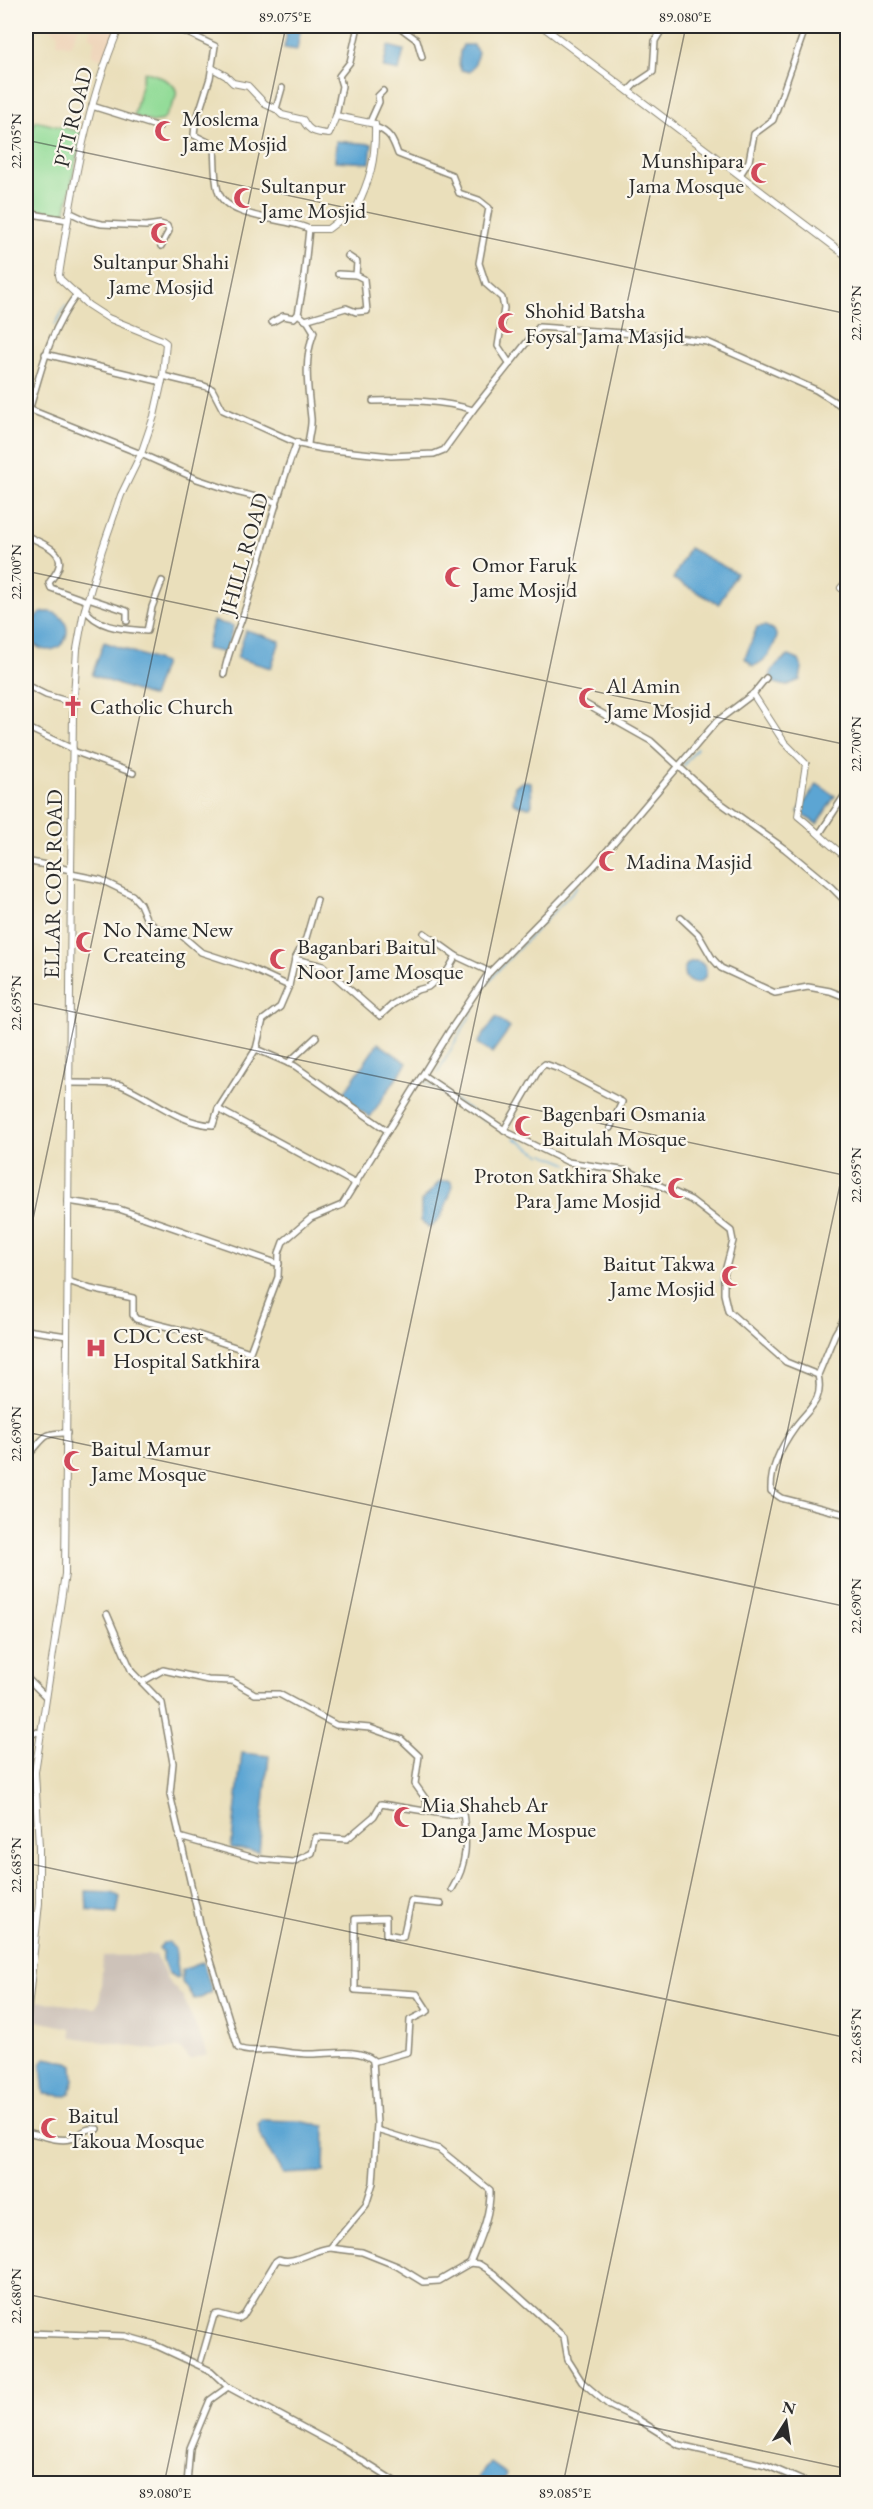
<svg xmlns="http://www.w3.org/2000/svg" width="873" height="2509" font-family="'EB Garamond',serif">
  <rect width="100%" height="100%" fill="#fbf7ec"/>
  <filter id="ink" filterUnits="userSpaceOnUse"><feTurbulence type="fractalNoise" baseFrequency=".0167" numOctaves="2"/><feDisplacementMap in="SourceGraphic" scale="12" xChannelSelector="R" yChannelSelector="G"/><feConvolveMatrix kernelMatrix="1 2 1 2 8 2 1 2 1" color-interpolation-filters="sRGB"/></filter>
  <filter id="wash" filterUnits="userSpaceOnUse"><feTurbulence type="fractalNoise" baseFrequency=".008" numOctaves="4" result="noise"/><feDisplacementMap in="SourceGraphic" scale="24" xChannelSelector="R" yChannelSelector="G"/><feGaussianBlur stdDeviation="1.35" result="paint"/><feColorMatrix in="noise" values="0 0 0 0 0 0 0 0 0 0 0 0 0 0 0 0 0 1.4 0 .05"/><feComposite in="paint" operator="in"/></filter>
  <g filter="url(#wash)">
    <rect width="100%" height="100%" fill="#eadfbb"/>
    <g fill="#efd6bb">
      <polygon points="45,26 79,26 70,46 57,43 58,33"/>
      <polygon points="91,26 119,26 104,59 91,55 95,39 89,36"/>
    </g>
    <polygon fill="#cdc2b9" points="156,1955 168,1981 183,1997 208,2055 189,2060 180,2048 155,2050 72,2037 71,2028 32,2020 35,2001 95,2008 100,2001 103,1956"/>
    <g fill="#93dc98" stroke="#5f8462" stroke-width="1.5">
      <path d="M144 72C151 72 156 75 162 78 188 90 173 102 163 120L152 122 134 116Z"/>
      <polygon points="35,121 82,132 65,215 26,207 26,150"/>
    </g>
    <g fill="#5ca5d3" stroke="#44687f" stroke-width="1.5">
      <polygon points="265,26 301,26 297,50 284,48 287,34"/>
      <polygon points="463,45 473,45 478,52 475,64 470,72 461,70 459,64 460,52"/>
      <polygon points="388,46 404,50 399,71 383,68"/>
      <polygon points="336,141 372,144 370,163 335,161"/>
      <polygon points="689,548 736,573 719,604 673,579"/>
      <circle cx="48" cy="631" r="19"/>
      <polygon points="213,621 233,626 226,653 206,649"/>
      <path d="M765 626 774 630 777 637C772 650 767 662 753 666L745 658 757 627Z"/>
      <polygon points="246,630 280,641 271,668 237,658"/>
      <polygon points="104,642 164,663 152,697 92,675"/>
      <path d="M789 656 799 660 802 668 800 680 786 686 771 682C767 671 780 660 789 656Z"/>
      <polygon points="524,781 531,782 532,804 530,807 520,806 513,802 515,786"/>
      <polygon points="817,784 835,796 817,824 798,812"/>
      <circle cx="695" cy="972" r="11"/>
      <polygon points="496,1017 510,1028 492,1053 478,1043"/>
      <polygon points="378,1043 407,1063 370,1117 341,1097"/>
      <path d="M440 1181H450L453 1185C448 1201 443 1220 429 1228L421 1221V1202Z"/>
      <polygon points="242,1753 269,1756 259,1852 231,1848"/>
      <polygon points="86,1891 112,1892 120,1897 117,1914 87,1910"/>
      <polygon points="163,1943 169,1943 175,1949 179,1977 176,1978 168,1973 163,1960 163,1952 159,1948"/>
      <polygon points="203,1962 212,1992 201,1998 194,1999 182,1982 182,1970"/>
      <polygon points="45,2058 68,2062 73,2065 74,2080 70,2094 67,2096 44,2094 41,2065"/>
      <polygon points="262,2120 298,2121 325,2126 324,2172 283,2174 262,2139 258,2125"/>
      <polygon points="490,2463 506,2474 503,2482 500,2479 499,2483 480,2483 475,2481"/>
    </g>
    <g fill="none" stroke-linecap="round" stroke-linejoin="round">
      <g stroke="#5ca5d3" stroke-width="1.5">
        <polyline points="55,325 66,306"/>
        <polyline points="26,428 28,421"/>
        <polyline points="683,766 697,748"/>
        <polyline points="74,882 84,879"/>
        <polyline points="680,922 702,945"/>
        <polyline points="438,1072 470,1016 478,995 499,969 578,886"/>
        <polyline points="423,1080 485,1120"/>
        <polyline points="514,1138 541,1155"/>
        <polyline points="544,1154 568,1164"/>
        <polyline points="590,1168 600,1170"/>
        <polyline points="721,1285 723,1269"/>
      </g>
    </g>
  </g>
  <g filter="url(#ink)">
    <g fill="none" stroke-linecap="round" stroke-linejoin="round">
      <defs>
        <g id="minor">
          <path d="M173 26 215 46 210 78 195 125 194 135 214 145C215 159 214 177 218 191 227 220 285 217 309 229L303 286 298 314 308 322 314 332C303 361 308 389 311 418 312 427 308 437 308 446"/>
          <polyline points="398,26 417,40 422,57"/>
          <polyline points="628,91 635,84 653,72 655,41 664,26"/>
          <polyline points="92,106 159,127"/>
          <polyline points="276,109 282,88"/>
          <polyline points="336,116 342,86 339,76 350,62 358,26"/>
          <polyline points="370,122 379,102 378,96 383,91"/>
          <path d="M375 127C390 132 393 140 398 154L452 175 459 193 479 200 489 208 479 263 486 284 502 298 504 308 498 346 510 364"/>
          <polyline points="740,175 749,161 754,134 773,120 806,26"/>
          <polyline points="69,212 88,221 102,224 146,226 160,224 167,226 169,231 161,246"/>
          <polyline points="26,213 68,220"/>
          <polyline points="348,256 357,262 356,275"/>
          <polyline points="305,320 346,308 356,312 367,311 364,279 356,275 338,274"/>
          <polyline points="272,322 283,316 294,318 298,314"/>
          <polyline points="45,354 162,382"/>
          <polyline points="163,376 204,386 212,389 223,410 299,444 323,449 391,456 434,454 444,450 473,410"/>
          <path d="M373 401C405 400 443 400 473 410L539 327 664 336 707 342 816 390 848 410"/>
          <polyline points="26,408 141,454 197,479 236,492 276,502"/>
          <path d="M26 420C42 371 46 337 77 294"/>
          <path d="M26 535C37 542 64 549 59 566 58 572 52 578 49 583L51 588 87 601"/>
          <polyline points="88,598 127,611 127,621"/>
          <path d="M85 609C98 629 125 629 147 631L152 607 162 581"/>
          <path d="M224 674C228 649 241 625 248 600 264 547 277 494 297 442"/>
          <polyline points="26,685 46,695 74,703"/>
          <polyline points="580,701 651,741 711,796 785,849 831,887 848,904"/>
          <polyline points="26,727 73,749"/>
          <polyline points="73,751 133,773"/>
          <polyline points="820,833 848,790"/>
          <polyline points="26,861 71,870"/>
          <polyline points="71,874 101,880 132,895 140,904 146,918 156,928 180,934 201,952 250,968 289,986 295,959 306,938 317,900"/>
          <polyline points="681,918 698,934 712,958 721,968 775,993 808,987 830,991 848,998"/>
          <polyline points="456,956 490,972"/>
          <polyline points="295,959 323,966 380,1016 393,1004 417,990 428,987 448,970 456,956 424,933"/>
          <polyline points="289,986 280,1007 263,1020 256,1049 295,1066 388,1131"/>
          <polyline points="288,1063 316,1037"/>
          <path d="M423 1075 509 1133 568 1162 628 1171 691 1200 731 1231 733 1241 724 1275V1294L728 1311 786 1362 818 1375C824 1401 809 1408 795 1427 782 1445 770 1468 771 1491L781 1498 848 1515"/>
          <path d="M69 1083C78 1083 117 1083 121 1085 151 1097 179 1124 213 1125L218 1109 256 1049"/>
          <polyline points="218,1109 356,1184"/>
          <polyline points="504,1130 540,1068 545,1064 559,1069 622,1102 610,1128"/>
          <polyline points="68,1201 119,1209 279,1264"/>
          <polyline points="68,1281 91,1289 133,1298 133,1315 136,1319 193,1333 250,1352 278,1277 279,1253 283,1242 311,1218 342,1205 449,1032 488,974 594,866 716,722 753,694 766,678"/>
          <polyline points="26,1330 67,1336"/>
          <polyline points="818,1375 835,1334 848,1312"/>
          <path d="M26 1457C45 1441 39 1432 67 1433"/>
          <path d="M107 1614 132 1672 162 1703 173 1763 170 1794 202 1932 238 2048C248 2053 259 2050 270 2050 283 2051 295 2054 308 2054 327 2055 357 2047 373 2060L377 2124 373 2183 366 2205 330 2248C312 2250 294 2265 279 2259L276 2261 243 2316 238 2319 219 2314 214 2315 201 2360"/>
          <polyline points="26,1677 46,1697"/>
          <polyline points="142,1682 163,1670 208,1680 232,1681 255,1694 279,1694 336,1725 370,1728 401,1739 419,1756 415,1784 427,1801 426,1810"/>
          <polyline points="26,1730 40,1733"/>
          <polyline points="26,1772 32,1774"/>
          <path d="M179 1837 258 1859 293 1862 312 1853 316 1837 347 1839 374 1816 381 1804 450 1815 463 1813C467 1842 468 1863 452 1889"/>
          <polyline points="373,2062 408,2052 410,2020 428,2011 417,1994 355,1990 355,1919 386,1918 386,1934 403,1937 411,1901 441,1904"/>
          <path d="M377 2130 439 2149 490 2190C491 2215 479 2240 470 2263"/>
          <path d="M26 2132C39 2134 56 2142 70 2139 82 2136 82 2127 97 2129"/>
          <polyline points="330,2248 362,2252 397,2266 423,2282 439,2281 470,2263 479,2264 493,2273 564,2337 568,2360 582,2382 610,2406 639,2420 679,2445 766,2465 810,2484"/>
          <polyline points="26,2333 125,2336 153,2344 211,2371 228,2387 343,2449 399,2484"/>
          <polyline points="187,2484 190,2448 210,2400 228,2387"/>
        </g>
        <g id="major">
          <polyline points="542,26 848,257"/>
          <path d="M212 68 226 76 233 83 248 86 265 104 276 109 282 115 303 120C309 132 316 133 329 134L336 116 375 124C376 161 370 180 354 213L345 216 328 229H309"/>
          <polyline points="841,588 848,580"/>
          <path d="M753 694 784 742 806 764 798 816C816 830 829 846 848 858"/>
          <path d="M26 2028 39 1903V1847L35 1772 65 1574 71 874 73 713 77 649 83 616 102 550 121 495 141 454 154 416 163 376 166 343 162 340 108 318 88 305 60 279 59 275C72 191 86 104 120 26"/>
        </g>
      </defs>
      <use href="#minor" stroke="#8a8573" stroke-width="8"/>
      <use href="#major" stroke="#8a8573" stroke-width="8"/>
      <use href="#minor" stroke="#fff" stroke-width="5"/>
      <use href="#major" stroke="#fff" stroke-width="6"/>
    </g>
  </g>
  <path fill="none" stroke="#2b2b2b" stroke-width="1.5" stroke-opacity="0.45" d="M26 140 848 314M26 571 848 745M26 1002 848 1176M26 1252 286 26M26 1432 848 1607M26 1863 848 2038M26 2294 848 2469M164 2484 686 26M563 2484 848 1147"/>
  <defs>
    <symbol id="mosque-bare" viewBox="-9 -9 18 18"><path d="M3.5-4.9A6 6 0 1 0 3.5 4.9A5 5 0 1 1 3.5-4.9Z" fill="#d1495b" stroke="#fbf7ec" stroke-width="2.5" paint-order="stroke"/></symbol>
    <symbol id="church-bare" viewBox="-9 -9 18 18"><path d="M-1.2-6h2.4v3.5h3.3v2.4h-3.3V6h-2.4V-.1h-3.3v-2.4h3.3Z" fill="#d1495b" stroke="#fbf7ec" stroke-width="2.5" paint-order="stroke"/></symbol>
    <symbol id="hospital-bare" viewBox="-9 -9 18 18"><path d="M-5-5h3v3.5h4V-5h3V5h-3V1.5h-4V5h-3Z" fill="#d1495b" stroke="#fbf7ec" stroke-width="2.5" paint-order="stroke"/></symbol>
  </defs>
  <g fill-rule="evenodd">
    <use href="#mosque-bare" x="150" y="116" width="30" height="30"/>
    <use href="#mosque-bare" x="746" y="158" width="30" height="30"/>
    <use href="#mosque-bare" x="229" y="183" width="30" height="30"/>
    <use href="#mosque-bare" x="146" y="218" width="30" height="30"/>
    <use href="#mosque-bare" x="493" y="308" width="30" height="30"/>
    <use href="#mosque-bare" x="440" y="562" width="30" height="30"/>
    <use href="#mosque-bare" x="574" y="683" width="30" height="30"/>
    <use href="#church-bare" x="58" y="691" width="30" height="30"/>
    <use href="#mosque-bare" x="594" y="846" width="30" height="30"/>
    <use href="#mosque-bare" x="71" y="927" width="30" height="30"/>
    <use href="#mosque-bare" x="265" y="944" width="30" height="30"/>
    <use href="#mosque-bare" x="510" y="1111" width="30" height="30"/>
    <use href="#mosque-bare" x="663" y="1173" width="30" height="30"/>
    <use href="#mosque-bare" x="717" y="1261" width="30" height="30"/>
    <use href="#hospital-bare" x="81" y="1333" width="30" height="30"/>
    <use href="#mosque-bare" x="59" y="1446" width="30" height="30"/>
    <use href="#mosque-bare" x="389" y="1802" width="30" height="30"/>
    <use href="#mosque-bare" x="36" y="2113" width="30" height="30"/>
  </g>
  <g text-anchor="middle" dominant-baseline="central" stroke-width="4.5" stroke-linejoin="round" paint-order="stroke">
    <g font-size="22" fill="#2b2b2b" stroke="#fbf7ec">
      <text transform="translate(73 117) rotate(-76)">PTI ROAD</text>
      <text transform="translate(244 554) rotate(-74)">JHILL ROAD</text>
      <text transform="translate(53 884) rotate(-89)">ELLAR COR ROAD</text>
    </g>
    <g font-size="22" fill="#2b2b2b" stroke="#fbf7ec" text-anchor="start">
      <text x="182" y="118">Moslema<tspan x="182" dy="25">Jame Mosjid</tspan></text>
      <text x="744" y="160" text-anchor="end">Munshipara<tspan x="744" dy="25">Jama Mosque</tspan></text>
      <text x="261" y="185">Sultanpur<tspan x="261" dy="25">Jame Mosjid</tspan></text>
      <text x="161" y="261" text-anchor="middle">Sultanpur Shahi<tspan x="161" dy="25">Jame Mosjid</tspan></text>
      <text x="525" y="310">Shohid Batsha<tspan x="525" dy="25">Foysal Jama Masjid</tspan></text>
      <text x="472" y="564">Omor Faruk<tspan x="472" dy="25">Jame Mosjid</tspan></text>
      <text x="606" y="685">Al Amin<tspan x="606" dy="25">Jame Mosjid</tspan></text>
      <text x="90" y="706">Catholic Church</text>
      <text x="626" y="861">Madina Masjid</text>
      <text x="103" y="929">No Name New<tspan x="103" dy="25">Createing</tspan></text>
      <text x="297" y="946">Baganbari Baitul<tspan x="297" dy="25">Noor Jame Mosque</tspan></text>
      <text x="542" y="1113">Bagenbari Osmania<tspan x="542" dy="25">Baitulah Mosque</tspan></text>
      <text x="661" y="1175" text-anchor="end">Proton Satkhira Shake<tspan x="661" dy="25">Para Jame Mosjid</tspan></text>
      <text x="715" y="1263" text-anchor="end">Baitut Takwa<tspan x="715" dy="25">Jame Mosjid</tspan></text>
      <text x="113" y="1335">CDC Cest<tspan x="113" dy="25">Hospital Satkhira</tspan></text>
      <text x="91" y="1448">Baitul Mamur<tspan x="91" dy="25">Jame Mosque</tspan></text>
      <text x="421" y="1804">Mia Shaheb Ar<tspan x="421" dy="25">Danga Jame Mospue</tspan></text>
      <text x="68" y="2115">Baitul<tspan x="68" dy="25">Takoua Mosque</tspan></text>
    </g>
  </g>
  <rect width="873" height="2509" fill="none" stroke="#fbf7ec" stroke-width="66"/>
  <g transform="translate(786 2422) rotate(12)" stroke="#fbf7ec" stroke-width="4.5" paint-order="stroke">
  <path d="M0-4.5L10 22L0 15L-10 22Z" fill="#2b2b2b"/>
  <text y="-9" font-size="16" font-weight="bold" text-anchor="middle" fill="#2b2b2b">N</text>
  </g>
  <rect x="33" y="33" width="807" height="2443" fill="none" stroke="#2b2b2b" stroke-width="2"/>
  <g font-size="15" text-anchor="middle" fill="#2b2b2b">
    <text x="285" y="22">89.075°E</text>
    <text x="685" y="22">89.080°E</text>
    <text transform="translate(16 141) rotate(-90)" y="5">22.705°N</text>
    <text transform="translate(856 313) rotate(-90)" y="5">22.705°N</text>
    <text transform="translate(16 572) rotate(-90)" y="5">22.700°N</text>
    <text transform="translate(856 744) rotate(-90)" y="5">22.700°N</text>
    <text transform="translate(16 1003) rotate(-90)" y="5">22.695°N</text>
    <text transform="translate(856 1175) rotate(-90)" y="5">22.695°N</text>
    <text transform="translate(16 1434) rotate(-90)" y="5">22.690°N</text>
    <text transform="translate(856 1606) rotate(-90)" y="5">22.690°N</text>
    <text transform="translate(16 1865) rotate(-90)" y="5">22.685°N</text>
    <text transform="translate(856 2036) rotate(-90)" y="5">22.685°N</text>
    <text transform="translate(16 2296) rotate(-90)" y="5">22.680°N</text>
    <text x="165" y="2498">89.080°E</text>
    <text x="565" y="2498">89.085°E</text>
  </g>
</svg>
